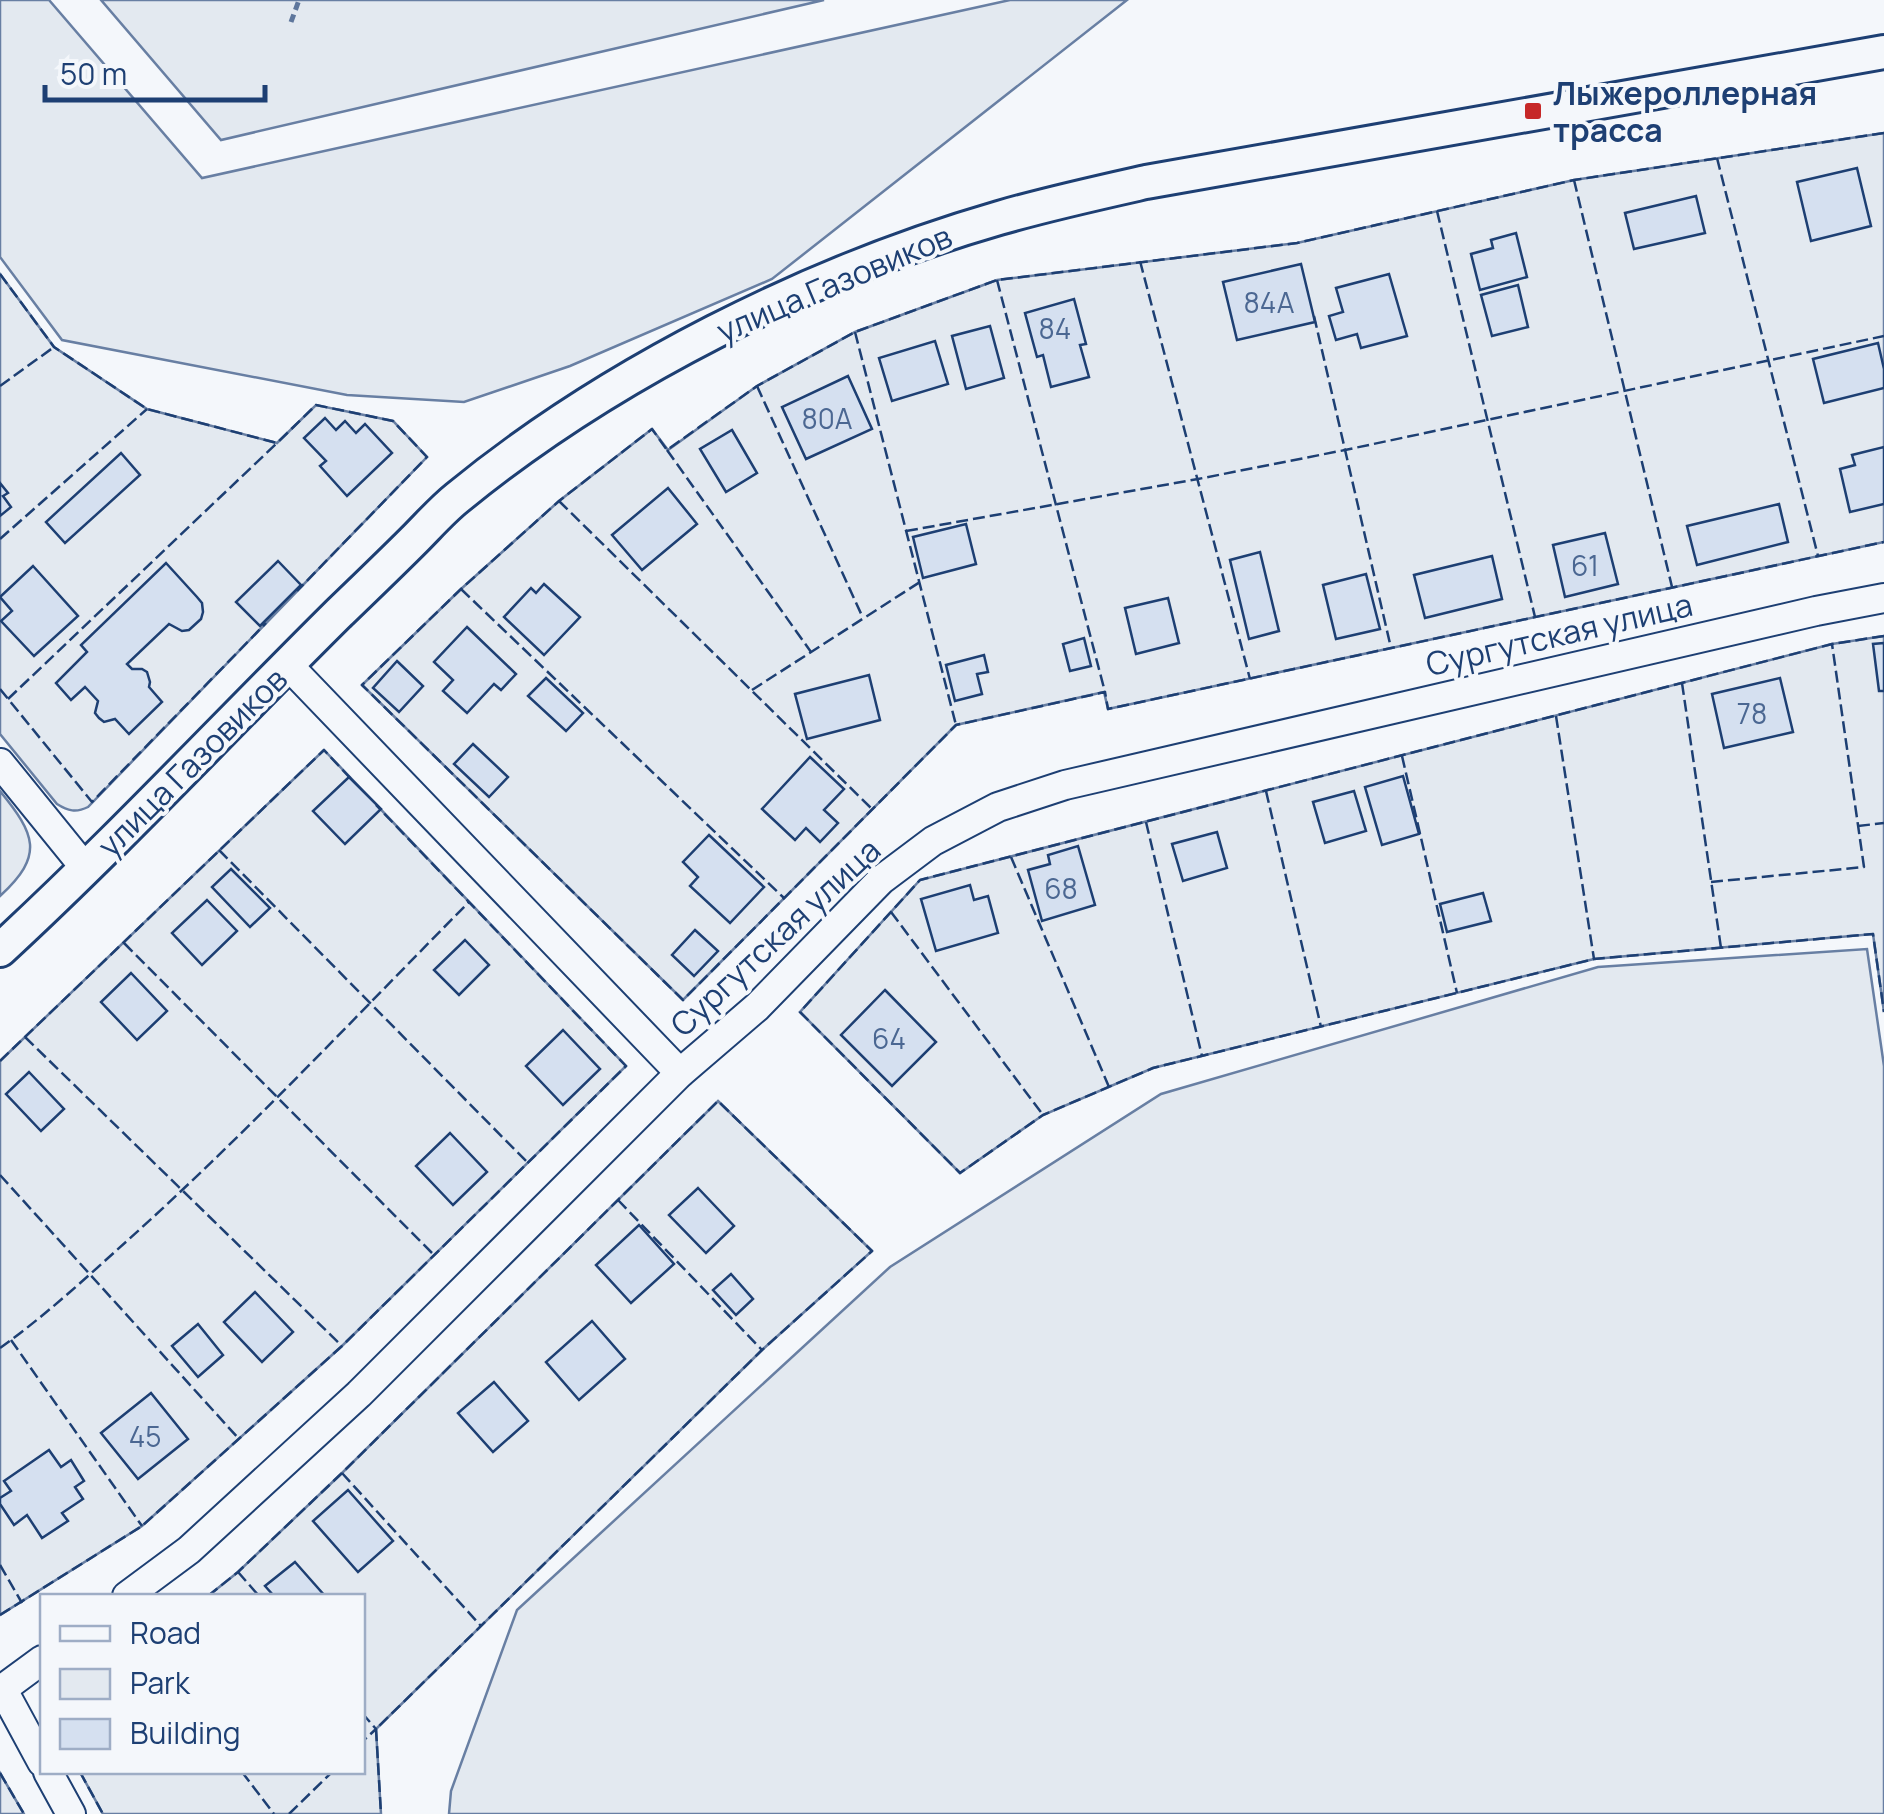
<svg xmlns="http://www.w3.org/2000/svg" width="1884" height="1814" font-family="Manrope,sans-serif">
  <rect width="100%" height="100%" fill="#f4f7fb"/>
  <g fill="#e3e9f0" stroke="#687fa3" stroke-width="2.5">
    <polygon points="0,0 49,0 202,178 1010,0 1127,0 772,279 570,366 464,402 347,395 62,340 0,257"/>
    <polygon points="101,0 824,0 221,140"/>
    <polygon points="1884,133 1884,542 1108,709 1104,692 956,725 683,1000 362,685 461,589 559,501 652,429 668,450 757,386 855,332 997,280 1297,243 1574,180"/>
    <path d="M0 274 54 347 147 409 277 443 316 405 393 421 427 457 88 807C76 813 68 811 57 804L0 734Z"/>
    <polygon points="1884,636 1884,1012 1873,934 1594,959 1153,1068 1043,1115 960,1173 800,1012 920,880 1832,644"/>
    <polygon points="324,750 626,1066 342,1346 142,1526 0,1615 0,1061"/>
    <path d="M0 791C35 834 45 855 0 896Z"/>
    <polygon points="1867,949 1884,1066 1884,1814 449,1814 451,1791 517,1610 890,1267 1161,1094 1598,967"/>
    <polygon points="718,1101 872,1251 762,1350 376,1729 381,1814 103,1814 80,1772 362,1772 362,1596 208,1596 238,1572 342,1473"/>
    <polygon points="0,1773 24,1814 0,1814"/>
  </g>
  <g fill="#d5e0f0" stroke="#1d3f73" stroke-width="2.5">
    <polygon points="1857,168 1871,226 1811,241 1797,182"/>
    <polygon points="1696,196 1705,233 1634,249 1625,213"/>
    <polygon points="1516,233 1527,277 1480,290 1471,254 1493,248 1491,240"/>
    <polygon points="1301,264 1315,322 1237,340 1223,282"/>
    <polygon points="1389,274 1407,336 1361,348 1357,334 1336,340 1329,316 1343,312 1336,288"/>
    <polygon points="1518,285 1528,327 1492,336 1481,295"/>
    <polygon points="1074,299 1086,344 1080,345 1089,377 1051,387 1043,355 1037,357 1025,313"/>
    <polygon points="990,326 1004,378 966,389 952,336"/>
    <polygon points="935,341 948,384 892,401 879,358"/>
    <polygon points="1878,343 1884,369 1884,388 1824,403 1813,359"/>
    <polygon points="848,376 872,429 806,459 782,407"/>
    <polygon points="325,418 336,430 345,421 356,433 365,424 392,453 347,496 320,466 326,461 304,438"/>
    <polygon points="732,430 757,473 726,492 700,449"/>
    <polygon points="1884,447 1884,504 1850,512 1840,469 1855,465 1852,455"/>
    <polygon points="121,453 140,475 65,543 46,522"/>
    <polygon points="0,483 8,493 3,496 11,507 0,516"/>
    <polygon points="668,488 697,524 642,570 612,535"/>
    <polygon points="1779,504 1788,542 1697,565 1687,526"/>
    <polygon points="966,524 976,564 923,578 913,537"/>
    <polygon points="1605,533 1618,584 1565,597 1553,545"/>
    <polygon points="1260,552 1279,631 1249,639 1230,560"/>
    <polygon points="1492,556 1502,599 1425,618 1414,575"/>
    <polygon points="278,561 301,585 260,626 236,602"/>
    <polygon points="166,563 197,597 202,603 203,612 201,619 189,630 182,631 169,624 127,664 132,669 142,669 147,672 150,682 149,687 162,702 129,734 115,719 104,722 99,718 95,713 98,701 85,687 71,700 56,683 87,652 81,645"/>
    <polygon points="33,566 78,616 34,656 1,621 12,611 0,597"/>
    <polygon points="1366,574 1380,629 1336,639 1323,585"/>
    <polygon points="544,584 580,617 544,655 504,617 531,588 536,593"/>
    <polygon points="1168,598 1179,643 1136,654 1125,608"/>
    <polygon points="467,627 516,674 501,690 494,684 467,713 443,691 453,680 434,662"/>
    <polygon points="1084,638 1091,666 1070,671 1063,644"/>
    <polygon points="1884,643 1884,691 1879,691 1873,644"/>
    <polygon points="984,655 988,672 977,674 982,694 955,701 946,665"/>
    <polygon points="397,661 423,686 399,712 373,688"/>
    <polygon points="869,675 880,720 807,739 795,694"/>
    <polygon points="546,678 583,713 566,731 528,696"/>
    <polygon points="1780,678 1793,732 1724,748 1712,694"/>
    <polygon points="473,744 508,777 489,797 454,764"/>
    <polygon points="810,757 844,789 824,810 838,823 820,842 806,828 795,840 762,809"/>
    <polygon points="1403,776 1419,834 1382,845 1365,787"/>
    <polygon points="349,777 381,809 345,844 313,811"/>
    <polygon points="1354,791 1366,831 1325,843 1313,802"/>
    <polygon points="1217,832 1227,868 1183,881 1172,844"/>
    <polygon points="709,835 764,887 730,923 690,886 698,877 683,862"/>
    <polygon points="1078,846 1095,905 1042,921 1028,870 1050,864 1048,855"/>
    <polygon points="231,869 270,908 250,927 212,887"/>
    <polygon points="970,885 974,900 988,896 998,933 936,951 921,899"/>
    <polygon points="1483,893 1491,921 1447,932 1440,904"/>
    <polygon points="207,900 237,931 202,965 172,933"/>
    <polygon points="695,930 718,951 694,976 672,955"/>
    <polygon points="465,940 489,965 459,995 434,970"/>
    <polygon points="131,973 167,1011 137,1040 101,1002"/>
    <polygon points="885,990 936,1042 892,1086 841,1035"/>
    <polygon points="563,1030 600,1069 563,1105 526,1066"/>
    <polygon points="29,1072 64,1109 41,1131 6,1094"/>
    <polygon points="450,1133 487,1172 453,1205 416,1166"/>
    <polygon points="698,1188 734,1226 706,1253 669,1215"/>
    <polygon points="639,1225 674,1264 631,1303 596,1265"/>
    <polygon points="731,1274 753,1299 736,1315 713,1290"/>
    <polygon points="255,1292 293,1332 262,1362 224,1322"/>
    <polygon points="592,1321 625,1359 579,1400 546,1362"/>
    <polygon points="198,1324 223,1355 198,1377 172,1346"/>
    <polygon points="494,1382 528,1421 493,1452 458,1413"/>
    <polygon points="151,1393 188,1439 138,1479 101,1433"/>
    <polygon points="49,1450 61,1467 71,1460 84,1481 75,1487 83,1499 62,1513 68,1521 42,1538 27,1515 14,1525 0,1504 0,1498 11,1491 4,1481"/>
    <polygon points="348,1490 393,1541 358,1572 313,1521"/>
    <polygon points="295,1562 325,1596 274,1596 265,1586"/>
  </g>
  <g fill="none" stroke-linecap="round" stroke-linejoin="round">
    <defs>
      <g id="minor">
        <polyline points="287,664 680,1073"/>
        <polyline points="0,763 86,869"/>
        <polyline points="127,1596 189,1550 359,1394 680,1073 757,1007 881,880 933,841 998,807 1065,785 1816,611 1884,598"/>
        <polyline points="3,1690 42,1762"/>
        <polyline points="0,1691 42,1660"/>
        <polyline points="48,1772 71,1814"/>
      </g>
      <path id="tertiary" d="M0 950C117 842 225 726 338 614 364 589 389 565 414 540 428 526 442 510 457 498 608 374 812 272 999 218 1047 204 1097 193 1146 182L1884 52"/>
    </defs>
    <use href="#minor" stroke="#1d3f73" stroke-width="32"/>
    <use href="#tertiary" stroke="#1d3f73" stroke-width="38"/>
    <polyline stroke="#5e769c" stroke-width="5" stroke-dasharray="8 5" stroke-linecap="butt" points="291,22 299,0"/>
    <use href="#minor" stroke="#f4f7fb" stroke-width="28"/>
    <use href="#tertiary" stroke="#f4f7fb" stroke-width="32"/>
    <g stroke="#1d3f73" stroke-width="2.5" stroke-dasharray="12 5" stroke-linecap="butt">
      <polyline points="1884,133 1574,180 1297,243 997,280 855,332 757,386 667,450 652,429 559,501 461,589 362,685 683,1000 956,725 1105,692 1108,709 1884,542"/>
      <polyline points="1717,158 1818,556"/>
      <polyline points="1574,180 1672,587"/>
      <polyline points="1437,211 1535,617"/>
      <polyline points="1140,261 1250,679"/>
      <polyline points="0,274 54,347 147,409 277,443 316,405 393,421 427,457 297,591"/>
      <polyline points="997,280 1105,692"/>
      <polyline points="1314,316 1391,648"/>
      <polyline points="855,332 956,725"/>
      <polyline points="0,386 54,347"/>
      <polyline points="757,386 863,618"/>
      <polyline points="667,450 811,652"/>
      <polyline points="559,501 872,809"/>
      <polyline points="906,531 1198,479 1345,450 1884,336"/>
      <polyline points="0,539 147,409"/>
      <polyline points="461,589 784,898"/>
      <polyline points="1884,636 1832,644 920,880 800,1012 960,1173 1043,1115 1153,1068 1594,959 1873,934 1884,1012"/>
      <polyline points="1682,683 1721,948"/>
      <polyline points="0,689 92,802 266,623"/>
      <polyline points="752,690 920,582"/>
      <polyline points="8,699 277,443"/>
      <polyline points="1556,716 1594,959"/>
      <polyline points="1402,756 1457,993"/>
      <polyline points="1266,791 1321,1027"/>
      <polyline points="1146,822 1202,1056"/>
      <polyline points="1858,826 1884,823"/>
      <polyline points="219,850 528,1163"/>
      <polyline points="1011,857 1109,1087"/>
      <polyline points="1711,882 1864,867 1832,644"/>
      <polyline points="891,912 1043,1115"/>
      <polyline points="124,943 434,1255"/>
      <polyline points="25,1037 342,1346"/>
      <polyline points="0,1061 324,750 352,780"/>
      <polyline points="0,1175 239,1439"/>
      <polyline points="618,1200 762,1350"/>
      <polyline points="11,1340 142,1526"/>
      <path d="M0 1348C45 1316 87 1277 128 1240 247 1133 356 1016 469 902"/>
      <polyline points="342,1473 481,1626"/>
      <polyline points="0,1565 22,1603"/>
      <polyline points="238,1572 259,1596"/>
      <polyline points="208,1596 238,1572 342,1473 718,1101 872,1251 762,1350 376,1729 381,1814"/>
      <polyline points="0,1615 142,1526 342,1346 626,1066 376,805"/>
      <polyline points="362,1713 376,1729 362,1742"/>
      <polyline points="80,1772 103,1814"/>
      <polyline points="242,1772 274,1814"/>
      <polyline points="0,1773 24,1814"/>
      <polyline points="289,1814 332,1772"/>
    </g>
  </g>
  <rect fill="#c62828" stroke="#f4f7fb" stroke-width="4" x="1523" y="101" width="20" height="20" rx="5"/>
  <g text-anchor="middle" dominant-baseline="central" stroke-width="8" stroke-linejoin="round" paint-order="stroke">
    <g font-size="28" fill="#4b6792">
      <text x="1269" y="302">84А</text>
      <text x="1055" y="328">84</text>
      <text x="827" y="418">80А</text>
      <text x="1585" y="565">61</text>
      <text x="1752" y="713">78</text>
      <text x="1061" y="888">68</text>
      <text x="889" y="1038">64</text>
      <text x="145" y="1436">45</text>
    </g>
    <g font-size="32" font-weight="bold" fill="#1d3f73" stroke="#f4f7fb" text-anchor="start">
      <text x="1553" y="93">Лыжероллерная<tspan x="1553" dy="37">трасса</tspan></text>
    </g>
    <g font-size="32" fill="#1d3f73" stroke="#f4f7fb">
      <text transform="translate(834 283) rotate(-23)">улица Газовиков</text>
      <text transform="translate(1559 634) rotate(-13)">Сургутская улица</text>
      <text transform="translate(192 762) rotate(-45)">улица Газовиков</text>
      <text transform="translate(775 937) rotate(-43)">Сургутская улица</text>
    </g>
  </g>
  <rect x="40" y="1594" width="325" height="180" fill="#f4f7fb" stroke="#9eadc5" stroke-width="2.5"/>
  <rect x="60" y="1626" width="50" height="15" fill="#f4f7fb" stroke="#9eadc5" stroke-width="2.5"/>
  <text x="130" y="1644" font-size="30" fill="#1d3f73">Road</text>
  <rect x="60" y="1669" width="50" height="30" fill="#e3e9f0" stroke="#9eadc5" stroke-width="2.5"/>
  <text x="130" y="1694" font-size="30" fill="#1d3f73">Park</text>
  <rect x="60" y="1719" width="50" height="30" fill="#d5e0f0" stroke="#9eadc5" stroke-width="2.5"/>
  <text x="130" y="1744" font-size="30" fill="#1d3f73">Building</text>
  <path d="M45 85v15h220v-15" fill="none" stroke="#1d3f73" stroke-width="5"/>
  <text x="60" y="85" font-size="30" fill="#1d3f73" stroke="#f4f7fb" stroke-width="8" paint-order="stroke">50 m</text>
</svg>
